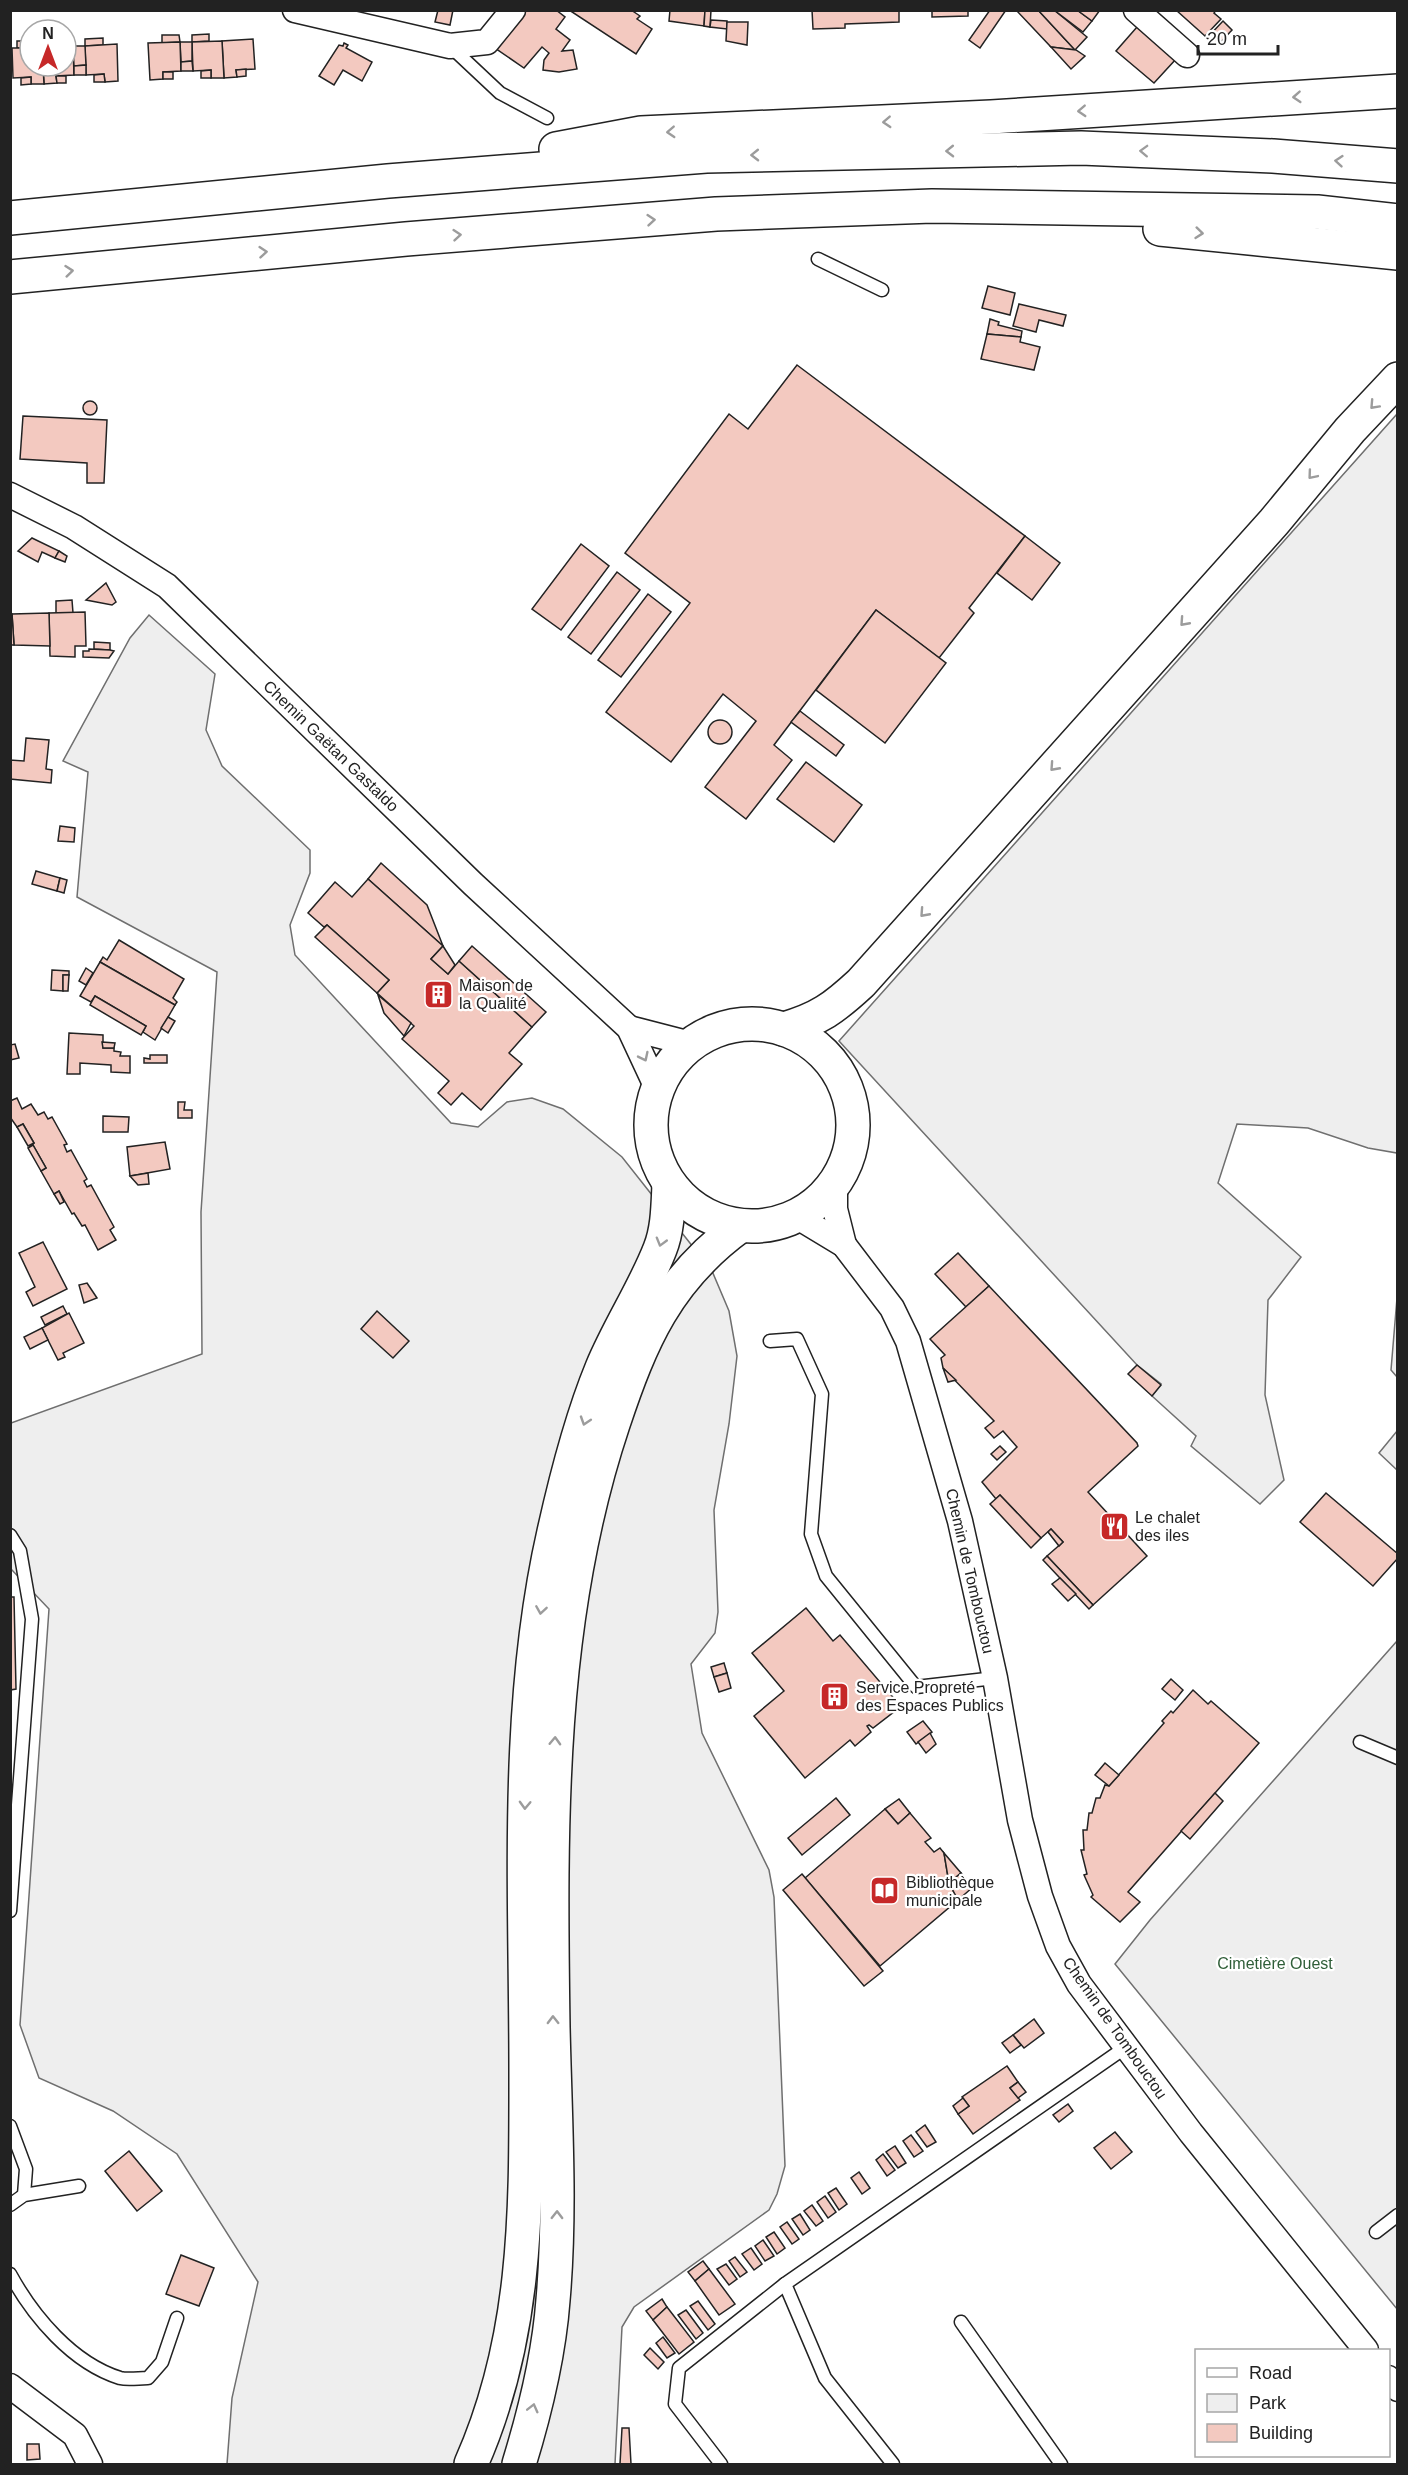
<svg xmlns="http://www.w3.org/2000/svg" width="1408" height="2475" font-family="Arial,sans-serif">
  <rect width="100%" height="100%" fill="#fff"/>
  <g fill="#eee" stroke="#6f6f6f" stroke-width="1.5">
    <polygon points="1397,414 1397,1153 1368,1148 1308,1128 1237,1124 1218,1183 1301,1257 1268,1300 1265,1395 1284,1480 1260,1504 1191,1446 1196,1436 1152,1396 1161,1384 1137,1365 839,1041"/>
    <polygon points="149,615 215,674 206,730 222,766 310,850 310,873 290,925 295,955 451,1123 478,1127 507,1102 532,1098 563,1109 622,1157 712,1271 729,1311 737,1356 729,1424 714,1510 718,1612 715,1633 691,1664 702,1733 769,1870 774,1897 785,2166 777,2194 769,2210 634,2307 622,2327 615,2464 227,2464 232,2398 258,2282 177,2154 113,2111 39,2078 20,2025 49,1609 11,1569 11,1423 202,1354 201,1212 217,972 77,897 88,772 63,761 130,638"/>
    <polygon points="1397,1298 1397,1377 1391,1370"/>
    <polygon points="1397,1431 1397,1470 1379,1453"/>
    <polygon points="1397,1641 1397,2309 1115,1964 1150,1920"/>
  </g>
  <g fill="#f3c9c0" stroke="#222" stroke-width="1.5">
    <polygon points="438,10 453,10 450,25 435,22"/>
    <polygon points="526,10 556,10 565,17 556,29 570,40 562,51 573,50 577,69 559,72 543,70 544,60 549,53 542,47 524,68 495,48"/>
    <polygon points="569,10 631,10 640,16 637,19 652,29 636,54"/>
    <polygon points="670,10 705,10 704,26 669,21"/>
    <polygon points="705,10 711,10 710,27 704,26"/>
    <polygon points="812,10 899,10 899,22 845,24 845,28 813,29"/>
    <polygon points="932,10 968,10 968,16 932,17"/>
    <polygon points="990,10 1006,10 980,48 969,40"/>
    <polygon points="1016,10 1038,10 1075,50 1051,47"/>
    <polygon points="1038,10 1054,10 1087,37 1075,50"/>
    <polygon points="1054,10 1077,10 1092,21 1083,32"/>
    <polygon points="1077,10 1100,10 1092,21"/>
    <polygon points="1176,10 1216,10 1214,13 1221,19 1205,36"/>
    <polygon points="711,20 727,21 727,29 710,27"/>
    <polygon points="1223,21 1232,30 1217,46 1207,38"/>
    <polygon points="727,22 748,22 747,45 726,41"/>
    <polygon points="1137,27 1176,59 1154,83 1116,51"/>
    <polygon points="209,34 209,41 192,42 192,35"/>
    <polygon points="162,35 179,35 180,42 162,43"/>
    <polygon points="103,38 103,45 85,46 85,39"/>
    <polygon points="253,39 255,69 236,70 237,77 224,78 222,41"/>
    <rect x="17" y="41" width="13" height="7"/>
    <polygon points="222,41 224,78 211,78 211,70 193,71 192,42"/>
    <polygon points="180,42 192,42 192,61 181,62"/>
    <polygon points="180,42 181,71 163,72 163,79 150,80 148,43"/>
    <polygon points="344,43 348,45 346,48 372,62 362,81 343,70 334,85 319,76 339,45 343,46"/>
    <polygon points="117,44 118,81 105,82 104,74 86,75 85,46"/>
    <polygon points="66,46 73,46 74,75 56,76 57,83 44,84 43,66 66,66"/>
    <polygon points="73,46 85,46 86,65 74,66"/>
    <polygon points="1051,47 1076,50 1085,56 1071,69"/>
    <polygon points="12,48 30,48 30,66 43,66 44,84 31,84 31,77 13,78"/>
    <polygon points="192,61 193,71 181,71 181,62"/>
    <polygon points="86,65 86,75 74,75 74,66"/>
    <polygon points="246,69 246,76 237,77 236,70"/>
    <polygon points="211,70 211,78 201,78 201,71"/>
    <rect x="163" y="72" width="10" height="7"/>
    <polygon points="104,74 105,82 94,82 94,75"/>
    <polygon points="56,76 66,76 66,83 57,83"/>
    <polygon points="31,77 31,84 21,85 21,78"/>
    <polygon points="988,286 1015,293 1010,315 982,308"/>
    <polygon points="1019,304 1066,315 1063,326 1039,320 1036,332 1013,326"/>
    <polygon points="990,319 999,322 998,325 1022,331 1021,337 987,334"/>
    <polygon points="987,334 1021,337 1020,342 1040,347 1034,370 981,359"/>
    <polygon points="797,365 1025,536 969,608 974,613 939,658 876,610 774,745 792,760 746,819 705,787 756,721 723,694 671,762 606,712 690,603 625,553 729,414 748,429"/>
    <circle cx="90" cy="408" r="7"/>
    <polygon points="23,416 107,420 104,483 87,483 87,463 20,459"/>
    <polygon points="1025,536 1060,563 1032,600 997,573"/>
    <polygon points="32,538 59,551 55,558 42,552 38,562 18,551"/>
    <polygon points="581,544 609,566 561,630 532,609"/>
    <polygon points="59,551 67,556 65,562 55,558"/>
    <polygon points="617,572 640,590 591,654 568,637"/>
    <polygon points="106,583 116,602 112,605 86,600"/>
    <polygon points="648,594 671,612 621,677 598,660"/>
    <polygon points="72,600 73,613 56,613 56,601"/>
    <polygon points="876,610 946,663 885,743 816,690"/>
    <polygon points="85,612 86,646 75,646 75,657 50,656 49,613"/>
    <polygon points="49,613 50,646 14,645 12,614"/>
    <polygon points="10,614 12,614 14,645 10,645"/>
    <polygon points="94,642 110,643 110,650 94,649"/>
    <polygon points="89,649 110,650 114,651 109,658 83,657 83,651 89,651"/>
    <polygon points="800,711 844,745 836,756 791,722"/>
    <circle cx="720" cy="732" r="12"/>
    <polygon points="26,738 49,740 46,769 52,770 51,783 10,779 10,760 24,761"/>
    <polygon points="806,762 862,805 834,842 777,799"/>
    <polygon points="60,826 75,828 74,842 58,841"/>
    <polygon points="381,863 427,905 443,946 368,879"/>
    <polygon points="36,871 60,878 57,891 32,884"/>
    <polygon points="60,878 67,880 64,893 57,891"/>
    <polygon points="368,879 443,946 431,959 448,974 459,961 532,1027 509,1053 522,1064 481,1110 462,1093 451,1105 438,1093 449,1081 402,1039 414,1026 377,993 389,980 327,925 324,927 308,913 335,882 352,897"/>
    <polygon points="327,925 389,980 377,993 315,937"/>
    <polygon points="119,940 184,979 173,998 177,1002 175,1005 100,962 103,957 107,960"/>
    <polygon points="443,946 455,965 448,974 431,959"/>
    <polygon points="472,946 546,1012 532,1027 459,961"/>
    <polygon points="100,962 175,1005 155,1040 143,1032 146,1026 95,996 91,1002 80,996"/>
    <polygon points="86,968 93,973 86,985 79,981"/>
    <polygon points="52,970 69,971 69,975 63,975 63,991 51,990"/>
    <polygon points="63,975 69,975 68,991 63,991"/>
    <polygon points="378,995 411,1023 404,1036 384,1013"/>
    <polygon points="95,996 146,1026 141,1035 90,1005"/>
    <polygon points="168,1017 175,1021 168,1033 161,1028"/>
    <polygon points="69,1033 103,1035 103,1048 114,1048 114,1051 121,1052 120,1056 130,1056 130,1073 111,1072 111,1065 80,1063 80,1074 67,1074"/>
    <polygon points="102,1042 115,1043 114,1048 103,1048"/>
    <polygon points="15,1044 19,1058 10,1060 10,1045"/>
    <polygon points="150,1055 167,1055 167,1063 144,1063 144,1058 150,1059"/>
    <polygon points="17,1098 22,1109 31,1104 38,1115 44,1112 48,1119 52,1117 67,1144 64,1145 67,1152 71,1150 87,1179 84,1181 87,1187 91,1185 114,1227 110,1230 116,1240 98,1250 85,1225 82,1226 74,1213 72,1214 59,1191 54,1194 41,1171 46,1168 33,1145 28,1148 34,1143 23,1124 17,1127 10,1117 10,1101"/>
    <polygon points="178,1102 185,1102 184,1110 192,1110 192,1118 178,1118"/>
    <polygon points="103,1116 129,1117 128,1132 103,1132"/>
    <polygon points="23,1124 34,1143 28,1146 17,1127"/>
    <polygon points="165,1142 170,1169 130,1176 127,1147"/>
    <polygon points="33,1145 46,1168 41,1171 28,1148"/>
    <polygon points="148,1173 149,1184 138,1185 130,1176"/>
    <polygon points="59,1191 64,1202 60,1204 54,1194"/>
    <polygon points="43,1242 67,1289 33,1306 26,1292 35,1287 19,1253"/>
    <polygon points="958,1253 989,1286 966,1307 935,1274"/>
    <polygon points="87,1283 97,1298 84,1303 79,1285"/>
    <polygon points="989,1286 1137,1443 1138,1446 1088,1492 1147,1556 1093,1605 1047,1556 1063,1542 1051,1529 1041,1538 1000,1495 996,1499 982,1482 1017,1447 1003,1431 994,1438 985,1428 994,1421 943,1368 941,1358 945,1355 930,1339"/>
    <polygon points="63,1306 67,1314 45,1325 41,1317"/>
    <polygon points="377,1311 409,1341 393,1358 361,1329"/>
    <polygon points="69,1313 84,1343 63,1353 65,1357 58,1360 42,1328"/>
    <polygon points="42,1328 48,1340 30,1349 24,1337"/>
    <polygon points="1137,1365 1161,1385 1152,1396 1128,1374"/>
    <polygon points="943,1368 956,1380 948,1382"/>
    <polygon points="1000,1446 1006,1452 997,1460 991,1454"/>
    <polygon points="1326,1493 1398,1554 1398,1558 1373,1586 1300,1522"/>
    <polygon points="1000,1495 1041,1538 1031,1548 990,1504"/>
    <polygon points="1051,1529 1063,1542 1059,1546 1048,1532"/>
    <polygon points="1047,1556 1093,1605 1089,1609 1043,1560"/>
    <polygon points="1060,1578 1076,1594 1068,1601 1052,1584"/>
    <polygon points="10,1597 14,1597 16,1689 10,1690"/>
    <polygon points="806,1608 833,1641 840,1635 897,1702 891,1706 895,1711 873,1728 869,1725 867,1726 871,1732 855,1746 850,1740 805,1778 754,1716 784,1691 752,1653"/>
    <polygon points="724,1663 727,1673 714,1677 711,1667"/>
    <polygon points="727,1673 731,1688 719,1692 714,1677"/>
    <polygon points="1171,1679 1183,1690 1175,1700 1162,1689"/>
    <polygon points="1193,1690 1208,1704 1211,1701 1259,1743 1128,1892 1140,1902 1120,1922 1091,1897 1093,1895 1084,1875 1087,1874 1081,1850 1084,1850 1083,1830 1087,1830 1089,1813 1092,1813 1096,1798 1100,1798 1105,1785 1109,1786 1164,1723 1162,1721 1171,1711 1173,1713"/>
    <polygon points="923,1721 932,1732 916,1744 907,1732"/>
    <polygon points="930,1733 936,1744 926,1753 918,1742"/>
    <polygon points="1105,1763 1119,1775 1109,1786 1095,1775"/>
    <polygon points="1215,1793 1223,1801 1190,1839 1181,1831"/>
    <polygon points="836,1798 850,1815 802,1855 788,1838"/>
    <polygon points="899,1799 910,1813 898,1824 885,1809"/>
    <polygon points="885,1809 898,1824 910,1813 931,1838 925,1842 934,1852 940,1848 944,1853 949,1883 958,1900 880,1966 805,1878"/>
    <polygon points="944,1853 961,1873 949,1883"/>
    <polygon points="961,1873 973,1887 958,1900 949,1883"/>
    <polygon points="802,1874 883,1971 864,1986 783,1890"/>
    <polygon points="1034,2019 1044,2033 1024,2048 1013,2035"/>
    <polygon points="1013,2035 1021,2045 1010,2053 1002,2043"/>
    <polygon points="1007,2066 1018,2082 1010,2088 1020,2100 973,2134 958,2114 969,2106 962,2097"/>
    <polygon points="1018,2082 1026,2092 1018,2098 1010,2088"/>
    <polygon points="963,2098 969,2106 958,2114 953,2106"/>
    <polygon points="1068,2104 1073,2111 1059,2122 1053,2115"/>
    <polygon points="925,2125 936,2142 927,2147 916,2132"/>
    <polygon points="1115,2132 1132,2152 1111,2169 1094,2148"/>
    <polygon points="911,2135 923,2151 914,2157 903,2141"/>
    <polygon points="895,2146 906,2163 898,2168 886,2152"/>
    <polygon points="129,2151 162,2191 137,2211 105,2171"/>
    <polygon points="883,2154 895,2170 887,2176 876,2160"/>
    <polygon points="859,2172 870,2188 862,2194 851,2178"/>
    <polygon points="836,2188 847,2204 839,2210 828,2193"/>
    <polygon points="825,2196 836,2212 828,2218 817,2202"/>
    <polygon points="812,2205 823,2221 816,2226 804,2211"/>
    <polygon points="800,2214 810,2230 803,2235 792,2219"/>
    <polygon points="787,2222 799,2239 792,2244 780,2227"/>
    <polygon points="774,2232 785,2248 777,2254 766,2237"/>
    <polygon points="763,2240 774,2256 765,2261 755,2246"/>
    <polygon points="751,2248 762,2264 754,2270 742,2254"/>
    <polygon points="181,2255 214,2268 199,2306 166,2294"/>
    <polygon points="735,2257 747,2272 740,2277 729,2261"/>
    <polygon points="703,2261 709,2269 695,2281 688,2272"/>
    <polygon points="726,2264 737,2279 729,2285 717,2269"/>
    <polygon points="709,2269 735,2304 719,2315 695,2281"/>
    <polygon points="662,2299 667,2307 653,2320 646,2311"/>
    <polygon points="698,2301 715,2324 708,2330 690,2306"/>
    <polygon points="667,2307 694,2342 679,2354 653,2320"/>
    <polygon points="686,2310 703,2333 696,2339 678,2315"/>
    <polygon points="663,2337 675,2353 667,2358 656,2343"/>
    <polygon points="650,2348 664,2362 658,2369 644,2355"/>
    <polygon points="622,2428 629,2428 631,2464 620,2464"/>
    <polygon points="27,2444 39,2444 40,2459 27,2460"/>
  </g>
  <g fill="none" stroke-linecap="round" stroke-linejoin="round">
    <defs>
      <g id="service">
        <polyline points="451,47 500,93 547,118"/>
        <polyline points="818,259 882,290"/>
        <polyline points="770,1341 797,1339 822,1394 811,1534 826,1576 916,1687 995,1678"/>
        <polyline points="10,1535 20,1551 32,1619 10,1911"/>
        <polyline points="1360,1742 1398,1758"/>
        <polyline points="10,2126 26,2169 24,2195"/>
        <polyline points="10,2205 24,2195 79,2186"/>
        <polyline points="1376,2232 1398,2215"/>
        <path d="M10 2274C33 2316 72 2363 120 2378 128 2380 139 2378 148 2378L162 2362 177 2318"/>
        <polyline points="961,2322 1061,2464"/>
        <polyline points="721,2464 675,2404 679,2368 785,2284"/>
        <polyline points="893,2464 825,2378 785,2284 1126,2047"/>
      </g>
      <g id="minor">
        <polyline points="295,10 450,46 487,42 513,10"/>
        <polyline points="1136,10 1187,55"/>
        <polyline points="10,495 74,527 167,586 473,884 629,1028 657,1088"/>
        <polyline points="629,1028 691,1044"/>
        <polyline points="835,1184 835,1209 844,1245"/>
        <polyline points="796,1216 844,1245 892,1308 908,1341 960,1521 995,1678 1020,1820 1040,1896 1058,1946 1079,1984 1191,2133 1366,2350"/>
        <polyline points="1388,2378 1398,2389"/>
        <polyline points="10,2386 75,2435 90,2464"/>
      </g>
      <g id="secondary">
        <circle cx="752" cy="1125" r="101"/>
        <path d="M471 2464C528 2336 526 2207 526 2070 526 1891 514 1708 554 1532 566 1478 581 1419 602 1368 619 1327 644 1290 660 1249 668 1229 668 1206 669 1184"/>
        <path d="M519 2464C535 2412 549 2354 553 2300 561 2209 555 2118 553 2027 550 1824 548 1618 613 1424 641 1340 667 1279 740 1226"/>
      </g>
      <g id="motorway">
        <polyline points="556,149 641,133 991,117 1398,91"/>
        <polyline points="10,218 388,181 706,156 1081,148 1273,156 1398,166"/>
        <polyline points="1160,229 1398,253"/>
        <polyline points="10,277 406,239 716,214 932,206 1317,212 1398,221"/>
        <path d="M784 1029C819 1019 834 1008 861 983L1274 522 1350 430 1398 379"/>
      </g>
    </defs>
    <use href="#service" stroke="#222" stroke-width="15"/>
    <use href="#minor" stroke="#222" stroke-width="27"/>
    <use href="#secondary" stroke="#222" stroke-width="36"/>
    <use href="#motorway" stroke="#222" stroke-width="36"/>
    <use href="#service" stroke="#fff" stroke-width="12"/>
    <use href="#minor" stroke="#fff" stroke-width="24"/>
    <use href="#secondary" stroke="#fff" stroke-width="33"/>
    <use href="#motorway" stroke="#fff" stroke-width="33"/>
  </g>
  <defs><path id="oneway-chevron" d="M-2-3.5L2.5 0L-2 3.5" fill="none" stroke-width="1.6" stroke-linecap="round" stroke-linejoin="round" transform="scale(1.5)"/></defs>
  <g stroke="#9c9c9c">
    <use href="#oneway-chevron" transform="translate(1297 97) rotate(176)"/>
    <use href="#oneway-chevron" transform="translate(1082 111) rotate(177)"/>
    <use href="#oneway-chevron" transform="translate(887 122) rotate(177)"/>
    <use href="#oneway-chevron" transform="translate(671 132) rotate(177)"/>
    <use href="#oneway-chevron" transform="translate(950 151) rotate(179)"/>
    <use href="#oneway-chevron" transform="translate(1144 151) rotate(-178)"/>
    <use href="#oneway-chevron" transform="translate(755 155) rotate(179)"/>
    <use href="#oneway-chevron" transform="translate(1339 161) rotate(-175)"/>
    <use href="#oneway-chevron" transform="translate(651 220) rotate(-5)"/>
    <use href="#oneway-chevron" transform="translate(1199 233) rotate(6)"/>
    <use href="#oneway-chevron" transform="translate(457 235) rotate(-5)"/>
    <use href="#oneway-chevron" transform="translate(263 252) rotate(-5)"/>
    <use href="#oneway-chevron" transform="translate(69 271) rotate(-6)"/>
    <use href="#oneway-chevron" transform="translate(1374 405) rotate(133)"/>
    <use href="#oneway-chevron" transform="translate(1312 475) rotate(130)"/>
    <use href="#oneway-chevron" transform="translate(1184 622) rotate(132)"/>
    <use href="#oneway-chevron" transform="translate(1054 767) rotate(132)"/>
    <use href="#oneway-chevron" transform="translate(924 913) rotate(132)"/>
    <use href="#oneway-chevron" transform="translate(644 1057) rotate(64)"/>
    <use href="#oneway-chevron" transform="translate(661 1242) rotate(106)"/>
    <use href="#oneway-chevron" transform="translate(585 1421) rotate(108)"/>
    <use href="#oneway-chevron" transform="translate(541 1610) rotate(99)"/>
    <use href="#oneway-chevron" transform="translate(555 1741) rotate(-88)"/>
    <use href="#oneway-chevron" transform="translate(525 1805) rotate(92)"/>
    <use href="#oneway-chevron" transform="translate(553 2020) rotate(-91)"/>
    <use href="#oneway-chevron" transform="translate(557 2215) rotate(-89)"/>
    <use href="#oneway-chevron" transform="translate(533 2408) rotate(-76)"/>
  </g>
  <defs>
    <symbol id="building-square" viewBox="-11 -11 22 22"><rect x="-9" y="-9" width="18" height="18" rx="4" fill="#c62828" stroke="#fff"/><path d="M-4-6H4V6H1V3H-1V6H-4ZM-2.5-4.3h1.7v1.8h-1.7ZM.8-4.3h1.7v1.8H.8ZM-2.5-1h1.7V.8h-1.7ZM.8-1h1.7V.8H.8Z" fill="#fff"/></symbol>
    <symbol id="restaurant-square" viewBox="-11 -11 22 22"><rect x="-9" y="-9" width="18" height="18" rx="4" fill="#c62828" stroke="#fff"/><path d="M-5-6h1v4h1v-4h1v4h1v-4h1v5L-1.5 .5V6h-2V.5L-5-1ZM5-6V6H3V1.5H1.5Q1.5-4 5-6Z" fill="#fff"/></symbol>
    <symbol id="library-square" viewBox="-11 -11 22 22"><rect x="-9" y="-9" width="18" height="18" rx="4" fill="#c62828" stroke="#fff"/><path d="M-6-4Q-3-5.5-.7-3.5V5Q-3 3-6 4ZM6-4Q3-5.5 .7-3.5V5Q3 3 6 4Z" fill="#fff"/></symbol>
  </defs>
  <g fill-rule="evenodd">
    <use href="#building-square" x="422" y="978" width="33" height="33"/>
    <use href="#restaurant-square" x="1098" y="1510" width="33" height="33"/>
    <use href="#building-square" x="818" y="1680" width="33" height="33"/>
    <use href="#library-square" x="868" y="1874" width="33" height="33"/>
  </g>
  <g text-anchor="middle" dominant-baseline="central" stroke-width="4.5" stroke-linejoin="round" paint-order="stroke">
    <g font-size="16" fill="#222" stroke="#fff">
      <text transform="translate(331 746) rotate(44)">Chemin Gaëtan Gastaldo</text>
      <text transform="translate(970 1571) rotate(77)">Chemin de Tombouctou</text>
      <text transform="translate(1115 2028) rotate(55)">Chemin de Tombouctou</text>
    </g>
    <g font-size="16" fill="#222" stroke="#fff" text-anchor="start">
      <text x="459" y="985">Maison de<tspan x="459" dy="18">la Qualité</tspan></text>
      <text x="1135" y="1517">Le chalet<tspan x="1135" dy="18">des iles</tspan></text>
      <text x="856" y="1687">Service Propreté<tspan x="856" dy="18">des Espaces Publics</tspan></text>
      <text x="906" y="1882">Bibliothèque<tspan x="906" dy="18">municipale</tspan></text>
    </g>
    <g font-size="16" fill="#2f5e38" stroke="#fff">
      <text x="1275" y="1963">Cimetière Ouest</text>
    </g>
  </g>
  <rect width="1408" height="2475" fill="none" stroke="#222222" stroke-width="24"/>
  <rect x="1195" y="2349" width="195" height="108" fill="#ffffff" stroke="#a7a7a7" stroke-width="1.5"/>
  <rect x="1207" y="2368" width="30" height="9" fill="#ffffff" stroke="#a7a7a7" stroke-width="1.5"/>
  <text x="1249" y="2379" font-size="18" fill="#222222">Road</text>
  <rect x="1207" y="2394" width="30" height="18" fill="#eeeeee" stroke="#a7a7a7" stroke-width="1.5"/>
  <text x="1249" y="2409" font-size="18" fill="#222222">Park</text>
  <rect x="1207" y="2424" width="30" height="18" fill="#f3c9c0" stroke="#a7a7a7" stroke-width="1.5"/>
  <text x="1249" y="2439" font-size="18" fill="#222222">Building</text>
  <g transform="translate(48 48)"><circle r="28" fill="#ffffff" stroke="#a7a7a7" stroke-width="1.5"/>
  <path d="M0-4.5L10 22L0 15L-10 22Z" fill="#c62828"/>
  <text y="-9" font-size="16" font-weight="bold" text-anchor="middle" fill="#222222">N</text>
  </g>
  <path d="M1198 45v9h80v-9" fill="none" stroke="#222222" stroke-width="3"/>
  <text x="1207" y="45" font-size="18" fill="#222222" stroke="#ffffff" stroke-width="4.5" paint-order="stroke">20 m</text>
</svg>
